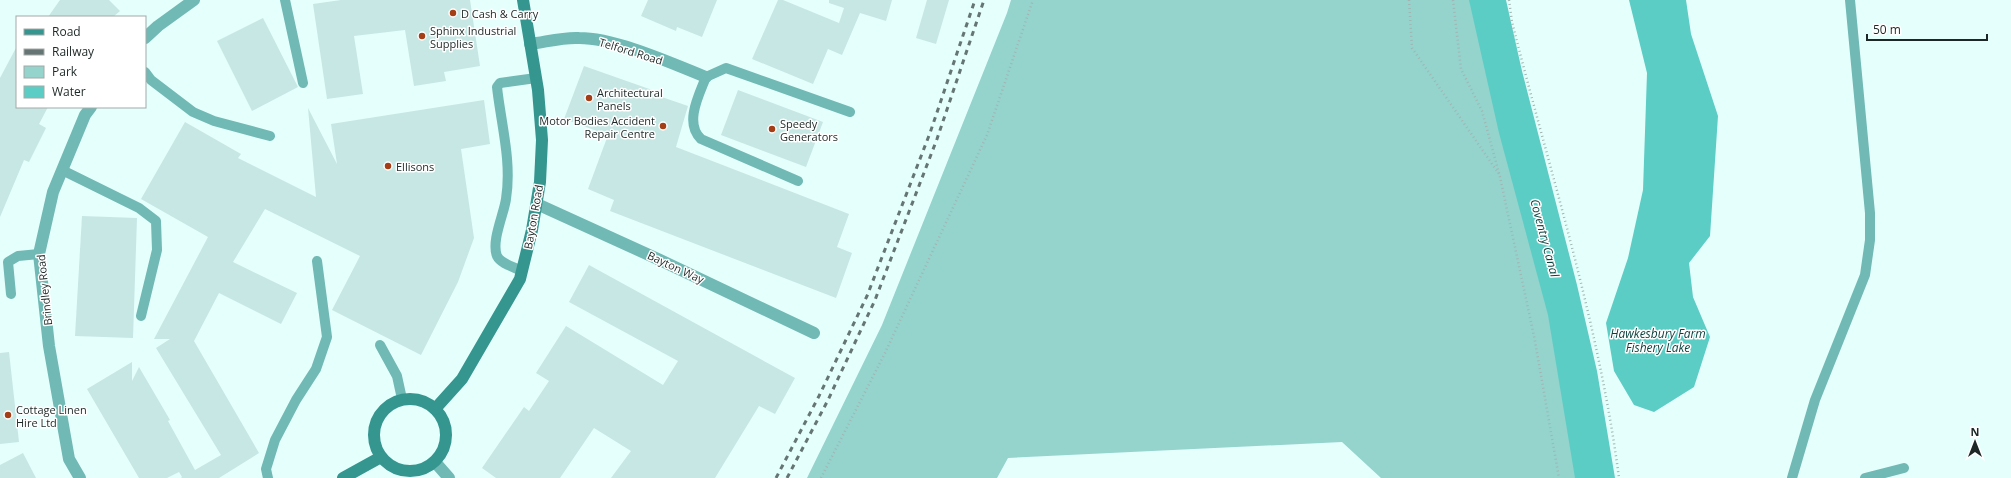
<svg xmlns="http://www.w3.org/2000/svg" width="2011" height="478" font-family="'Open Sans',sans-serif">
  <rect width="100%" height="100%" fill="#e5fffc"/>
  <polygon fill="#95d3cd" points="1011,0 1488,0 1595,478 1381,478 1342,442 1008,458 997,478 807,478 882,325 1007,13"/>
  <g fill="#5ccdc5">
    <polygon points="1469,0 1506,0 1522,71 1577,285 1597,371 1615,478 1575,478 1548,315 1499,133"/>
    <polygon points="1629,0 1686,0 1691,34 1718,116 1710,236 1689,263 1693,297 1710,337 1694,387 1654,412 1634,405 1614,371 1606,323 1628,258 1643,190 1647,73"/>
  </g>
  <g fill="#c7e7e4">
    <polygon points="60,0 109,0 120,11 113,17 48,17"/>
    <polygon points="341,0 470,0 480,66 444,72 446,81 414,86 405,30 354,36 363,94 327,99 313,4"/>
    <polygon points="648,0 717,0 702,37 677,27 676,31 641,16"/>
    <polygon points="778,0 783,0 839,23 844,8 829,3 829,0 892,0 886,21 860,13 842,55 828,49 813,84 752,59"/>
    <polygon points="927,0 949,0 936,44 916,38"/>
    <polygon points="263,18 298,87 252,111 217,41"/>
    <polygon points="17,46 17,107 48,107 39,124 46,128 29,162 24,160 0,217 0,78"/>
    <polygon points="584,66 655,91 653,94 688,106 676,147 849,214 837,247 852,253 836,298 610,211 614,200 588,189 608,135 564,119"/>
    <polygon points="738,90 823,122 806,167 721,135"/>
    <polygon points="484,100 490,144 461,149 474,238 458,282 421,355 332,310 360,256 265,209 233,262 297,293 281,324 219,293 194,341 259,453 219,478 181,478 182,477 179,472 167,478 139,478 87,389 132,362 132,381 139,367 170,420 168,421 195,470 221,455 156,348 170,339 154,339 208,237 141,199 185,122 241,154 238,158 316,197 308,108 337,164 331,124"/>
    <polygon points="82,216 137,218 133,338 75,336"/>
    <polygon points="589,265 795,378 775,414 759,406 715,478 611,478 631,451 594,428 560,478 496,478 482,468 524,407 529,411 549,381 536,373 566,326 663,385 678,361 569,302"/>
    <polygon points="9,352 19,442 0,444 0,353"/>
    <polygon points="23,453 36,478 0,478 0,465"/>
  </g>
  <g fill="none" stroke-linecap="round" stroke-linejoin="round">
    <g stroke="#a1b6b3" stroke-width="2.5" stroke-dasharray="1 3" stroke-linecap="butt">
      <polyline points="1409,0 1412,48 1499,174"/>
      <polyline points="1453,0 1461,69 1482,111 1500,177 1535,341 1559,478"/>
      <path d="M1509 0 1512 22C1550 173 1599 323 1619 478"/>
      <polyline points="821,478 884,355 987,135 1033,0"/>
    </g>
    <g stroke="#71b9b4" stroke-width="10">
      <polyline points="285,0 303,83"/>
      <polyline points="145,72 151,80 193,112 214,121 270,136"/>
      <polyline points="62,170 139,208 156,221 157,250 141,316"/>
      <path d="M798 181 701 139C684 123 699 95 706 77L726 68 850 112"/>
      <path d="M522 271C514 267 501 264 497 256 491 241 504 214 506 199 512 161 501 124 497 87L500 83 536 78"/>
      <polyline points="11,294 8,262 18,256 39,254"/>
      <polyline points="380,345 397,376 402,399"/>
      <polyline points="268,478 266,469 275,440 296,400 316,369 327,337 317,261"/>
      <polyline points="1792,478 1815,400 1865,275 1870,240 1870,213 1850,0"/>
      <polyline points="1865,478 1904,468"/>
    </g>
    <g stroke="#71b9b4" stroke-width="12">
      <polyline points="145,38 158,26 194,0"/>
      <path d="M530 44C546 42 563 37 579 38 616 38 671 63 706 77"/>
      <polyline points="537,204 660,260 814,333"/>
      <polyline points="435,462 449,478"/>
      <polyline points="80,478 69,459 49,346 39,254 53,192 85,115 91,107"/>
    </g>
    <g stroke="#35958f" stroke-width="12">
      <circle cx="410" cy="435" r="36"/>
      <polyline points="435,409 462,379 520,279 532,230 540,182 542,140 538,90 523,0"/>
      <polyline points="343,478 381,457"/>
    </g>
    <g stroke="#657573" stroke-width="3" stroke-dasharray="5 5" stroke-linecap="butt">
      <polyline points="776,478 819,396 867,296 930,133 975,0"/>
      <polyline points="787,478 828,400 875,300 937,139 984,0"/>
    </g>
  </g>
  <g fill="#a43e16" stroke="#fff" stroke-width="1.5">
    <circle cx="453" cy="13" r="4"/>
    <circle cx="422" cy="36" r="4"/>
    <circle cx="589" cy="98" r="4"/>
    <circle cx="663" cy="126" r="4"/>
    <circle cx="772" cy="129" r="4"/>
    <circle cx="388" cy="166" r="4"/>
    <circle cx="8" cy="415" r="4"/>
  </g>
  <g text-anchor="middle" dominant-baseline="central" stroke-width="3" stroke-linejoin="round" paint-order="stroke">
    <g font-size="11" fill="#1c2726" stroke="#fff" text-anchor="start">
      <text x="461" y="13">D Cash &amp; Carry</text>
      <text x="430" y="30">Sphinx Industrial<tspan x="430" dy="13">Supplies</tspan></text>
      <text x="597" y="92">Architectural<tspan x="597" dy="13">Panels</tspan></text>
      <text x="655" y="120" text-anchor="end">Motor Bodies Accident<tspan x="655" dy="13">Repair Centre</tspan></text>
      <text x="780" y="123">Speedy<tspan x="780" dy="13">Generators</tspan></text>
      <text x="396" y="166">Ellisons</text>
      <text x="16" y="409">Cottage Linen<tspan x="16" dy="13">Hire Ltd</tspan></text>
    </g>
    <g font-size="11" fill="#1c2726" stroke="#fff">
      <text transform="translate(631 51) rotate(17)">Telford Road</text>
      <text transform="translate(533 217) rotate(-80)">Bayton Road</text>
      <text transform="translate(676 267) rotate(25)">Bayton Way</text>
      <text transform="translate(44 290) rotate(-96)">Brindley Road</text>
    </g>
    <g font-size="12" font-style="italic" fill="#093f3c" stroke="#fff">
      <text transform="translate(1545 238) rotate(75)">Coventry Canal</text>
      <text x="1658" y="333">Hawkesbury Farm<tspan x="1658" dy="14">Fishery Lake</tspan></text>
    </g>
  </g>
  <rect x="16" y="16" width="130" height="92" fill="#ffffff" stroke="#a4a9a8"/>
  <rect x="24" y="29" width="20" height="6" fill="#35958f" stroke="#a4a9a8"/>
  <text x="52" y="36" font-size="12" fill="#1c2726">Road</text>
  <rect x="24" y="49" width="20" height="6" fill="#657573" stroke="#a4a9a8"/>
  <text x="52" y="56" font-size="12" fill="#1c2726">Railway</text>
  <rect x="24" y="66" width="20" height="12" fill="#95d3cd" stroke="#a4a9a8"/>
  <text x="52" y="76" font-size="12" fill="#1c2726">Park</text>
  <rect x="24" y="86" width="20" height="12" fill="#5ccdc5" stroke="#a4a9a8"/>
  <text x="52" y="96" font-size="12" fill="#1c2726">Water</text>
  <g transform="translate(1975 442)" stroke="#ffffff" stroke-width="3" paint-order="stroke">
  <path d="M0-3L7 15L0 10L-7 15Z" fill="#1c2726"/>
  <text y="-6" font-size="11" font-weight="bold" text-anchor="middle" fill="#1c2726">N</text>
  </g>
  <path d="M1867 34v6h120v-6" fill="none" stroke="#1c2726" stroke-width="2"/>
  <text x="1873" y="34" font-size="12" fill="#1c2726" stroke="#ffffff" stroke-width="3" paint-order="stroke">50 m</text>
</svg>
